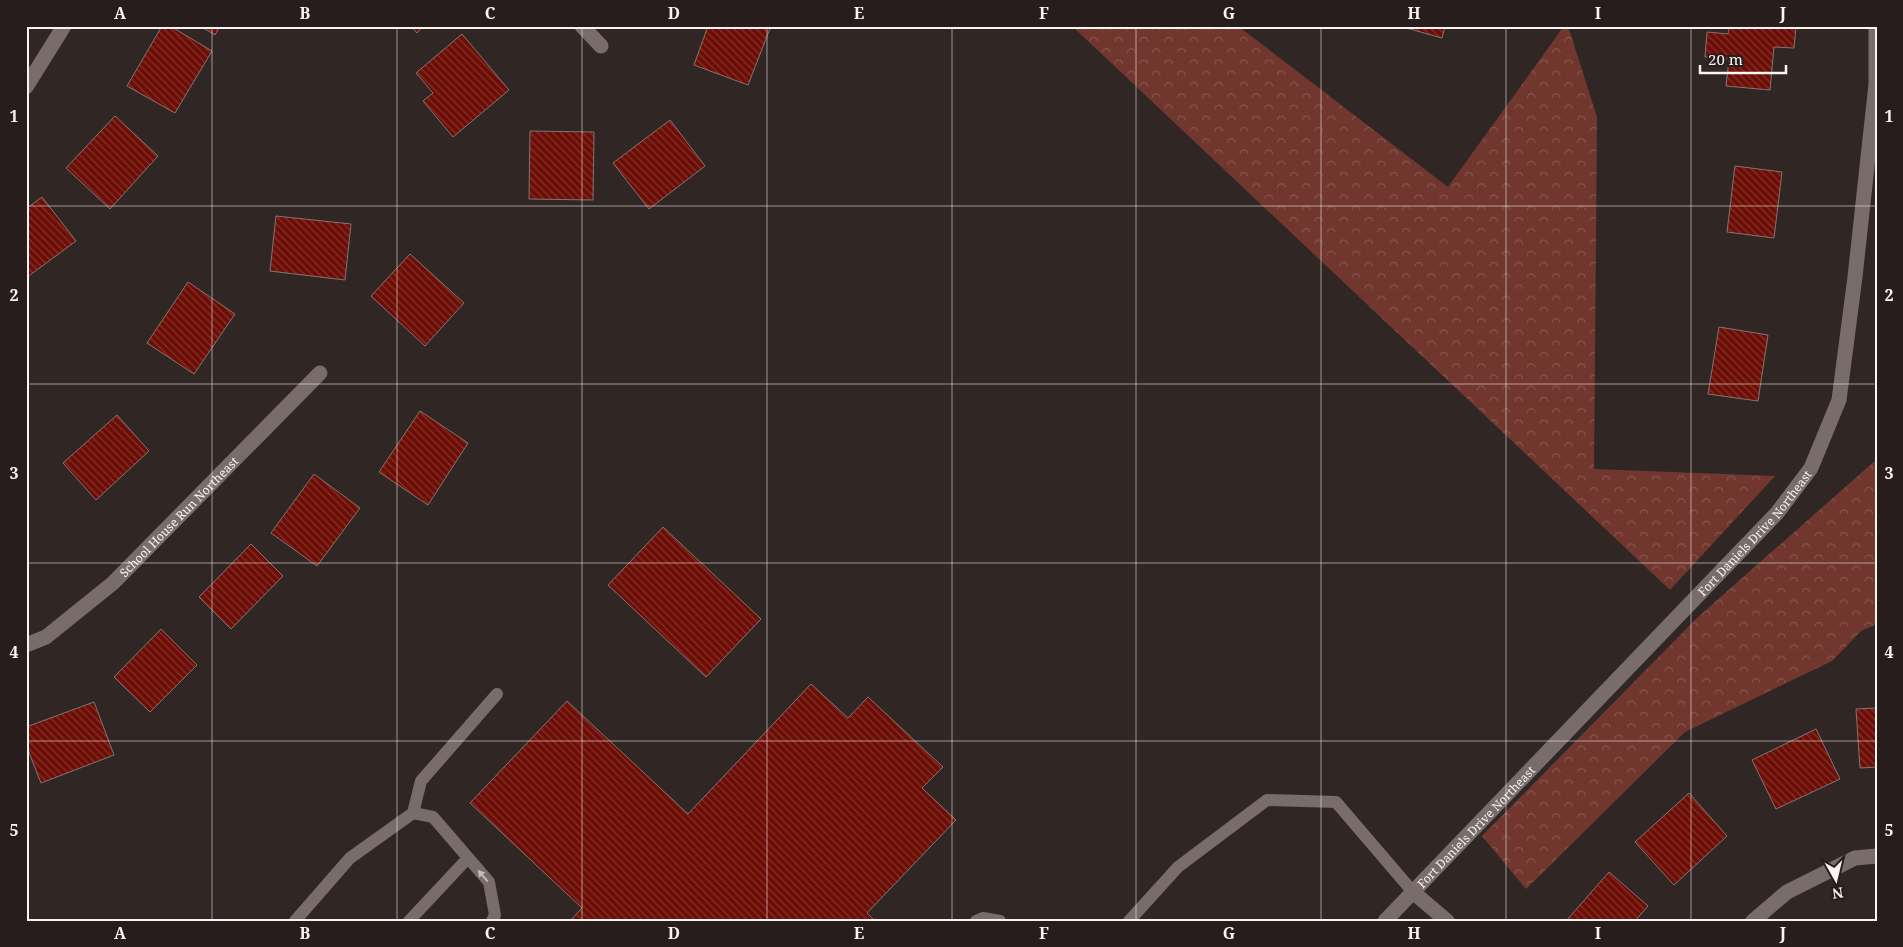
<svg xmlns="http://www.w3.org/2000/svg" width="1903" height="947" font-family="'Noto Serif',serif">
  <defs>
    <pattern id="forest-crowns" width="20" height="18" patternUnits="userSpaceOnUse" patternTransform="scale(1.25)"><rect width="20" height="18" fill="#71372e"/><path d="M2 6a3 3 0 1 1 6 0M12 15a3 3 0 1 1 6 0" fill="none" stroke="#86544d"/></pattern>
    <pattern id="building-back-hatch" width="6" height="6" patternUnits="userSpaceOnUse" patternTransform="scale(1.25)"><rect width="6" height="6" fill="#6d0e06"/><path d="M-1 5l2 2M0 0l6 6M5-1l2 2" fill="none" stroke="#83322b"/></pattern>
  </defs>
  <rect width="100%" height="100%" fill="#302725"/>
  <g fill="url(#forest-crowns)">
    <polygon points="1072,26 1238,26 1448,187 1564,26 1568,26 1597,117 1594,469 1775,476 1670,590"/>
    <polygon points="1877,459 1877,624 1861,631 1832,661 1685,732 1526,889 1482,836 1698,617"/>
  </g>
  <g fill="url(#building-back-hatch)" stroke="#807573">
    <polygon points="162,26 170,26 212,51 175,113 127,86"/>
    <polygon points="200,26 220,26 215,35"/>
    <polygon points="411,26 423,26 417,33"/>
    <polygon points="708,26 771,26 748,85 694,65"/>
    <polygon points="1399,26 1445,26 1442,38"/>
    <polygon points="1729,26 1796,26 1794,48 1774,47 1770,90 1726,86 1729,59 1705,57 1707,32 1728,34"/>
    <polygon points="462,34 509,90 453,137 423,101 433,93 416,73"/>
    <polygon points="115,116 158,156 110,209 66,168"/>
    <polygon points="670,120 705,166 649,209 613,163"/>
    <polygon points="530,131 594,132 593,200 529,199"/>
    <polygon points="1735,166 1782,172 1774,238 1727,232"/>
    <polygon points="42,197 76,241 26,278 26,209"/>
    <polygon points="276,216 351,224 345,280 270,271"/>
    <polygon points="410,254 464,303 425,346 371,296"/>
    <polygon points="188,282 235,314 194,374 147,343"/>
    <polygon points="1719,327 1768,335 1758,401 1708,394"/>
    <polygon points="420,411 468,443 428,505 379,472"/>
    <polygon points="117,415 149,451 96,500 63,463"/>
    <polygon points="314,474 360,508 317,566 271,533"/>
    <polygon points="663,527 761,619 706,677 608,585"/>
    <polygon points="251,544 283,576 231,629 199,597"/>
    <polygon points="161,629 197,665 150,712 114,677"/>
    <polygon points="811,684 848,718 868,697 943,767 922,788 956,820 867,913 875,921 570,921 582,908 470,803 567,701 688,814"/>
    <polygon points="94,702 114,755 41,783 26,745 26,727"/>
    <polygon points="1877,708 1877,767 1860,768 1856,709"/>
    <polygon points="1816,729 1840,779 1776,809 1752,760"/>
    <polygon points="1689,793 1727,836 1674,885 1635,842"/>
    <polygon points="1609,872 1648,906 1635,921 1566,921"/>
  </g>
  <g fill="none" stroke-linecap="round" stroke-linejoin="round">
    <g stroke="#786d6a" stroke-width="12">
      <polyline points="413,813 433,817 489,882 495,915 492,921"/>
      <polyline points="295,921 350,858 413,813 421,781 497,694"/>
      <polyline points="409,921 468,858"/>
      <polyline points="976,921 983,918 1000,921"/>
      <polyline points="1129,921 1178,867 1267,800 1336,802 1413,892"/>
    </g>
    <g stroke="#786d6a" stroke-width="15">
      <polyline points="582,26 601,46"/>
      <polyline points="26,87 64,26"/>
      <path id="s1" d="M26 645 46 637 113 583 320 373"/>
      <polyline points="1413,892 1447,921"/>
      <path id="s2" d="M1385 921 1777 513 1811 468 1839 400 1855 277 1876 84V26"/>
      <polyline points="1753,921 1787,892 1855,858 1877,856"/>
    </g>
  </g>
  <defs><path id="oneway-solid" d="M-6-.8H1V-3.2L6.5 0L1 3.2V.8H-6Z" transform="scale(1.25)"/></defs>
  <use fill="#c5bdbb" href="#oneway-solid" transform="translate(483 876) rotate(-131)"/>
  <path fill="none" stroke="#f9f3f1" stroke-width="1" stroke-opacity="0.55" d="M212 26V921M397 26V921M582 26V921M767 26V921M952 26V921M1136 26V921M1321 26V921M1506 26V921M1691 26V921M26 206H1877M26 384H1877M26 563H1877M26 741H1877"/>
  <g text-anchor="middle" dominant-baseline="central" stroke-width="4.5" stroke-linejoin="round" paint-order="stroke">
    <g font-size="12" fill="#f9f3f1" stroke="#261d1c">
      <text stroke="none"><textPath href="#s1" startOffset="201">School House Run Northeast</textPath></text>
      <text stroke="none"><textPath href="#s2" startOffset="536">Fort Daniels Drive Northeast</textPath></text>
      <text stroke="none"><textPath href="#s2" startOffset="131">Fort Daniels Drive Northeast</textPath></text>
    </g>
  </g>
  <rect width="1903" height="947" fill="none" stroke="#261d1c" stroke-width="55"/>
  <g transform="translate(1836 880) rotate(172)" stroke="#261d1c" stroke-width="4" paint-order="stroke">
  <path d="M0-4L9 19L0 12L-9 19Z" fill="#f9f3f1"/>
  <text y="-8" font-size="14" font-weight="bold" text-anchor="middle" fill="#f9f3f1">N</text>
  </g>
  <path d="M1700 65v8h86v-8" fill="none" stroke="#f9f3f1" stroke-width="2.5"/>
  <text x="1708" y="65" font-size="15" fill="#f9f3f1" stroke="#261d1c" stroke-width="4" paint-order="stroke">20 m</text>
  <rect x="28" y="28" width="1848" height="892" fill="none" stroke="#f9f3f1" stroke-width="2"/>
  <g font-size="16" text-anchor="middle" font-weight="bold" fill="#f9f3f1">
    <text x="120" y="19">A</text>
    <text x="305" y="19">B</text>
    <text x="490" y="19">C</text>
    <text x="674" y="19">D</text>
    <text x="859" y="19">E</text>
    <text x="1044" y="19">F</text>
    <text x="1229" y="19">G</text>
    <text x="1414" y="19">H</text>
    <text x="1598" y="19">I</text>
    <text x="1783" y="19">J</text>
    <text x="14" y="122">1</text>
    <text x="1889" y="122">1</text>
    <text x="14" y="301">2</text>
    <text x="1889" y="301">2</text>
    <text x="14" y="479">3</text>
    <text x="1889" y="479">3</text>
    <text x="14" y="658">4</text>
    <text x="1889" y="658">4</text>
    <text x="14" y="836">5</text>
    <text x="1889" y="836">5</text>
    <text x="120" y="939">A</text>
    <text x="305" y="939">B</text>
    <text x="490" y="939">C</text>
    <text x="674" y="939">D</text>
    <text x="859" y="939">E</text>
    <text x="1044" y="939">F</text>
    <text x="1229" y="939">G</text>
    <text x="1414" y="939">H</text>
    <text x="1598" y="939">I</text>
    <text x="1783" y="939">J</text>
  </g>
</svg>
